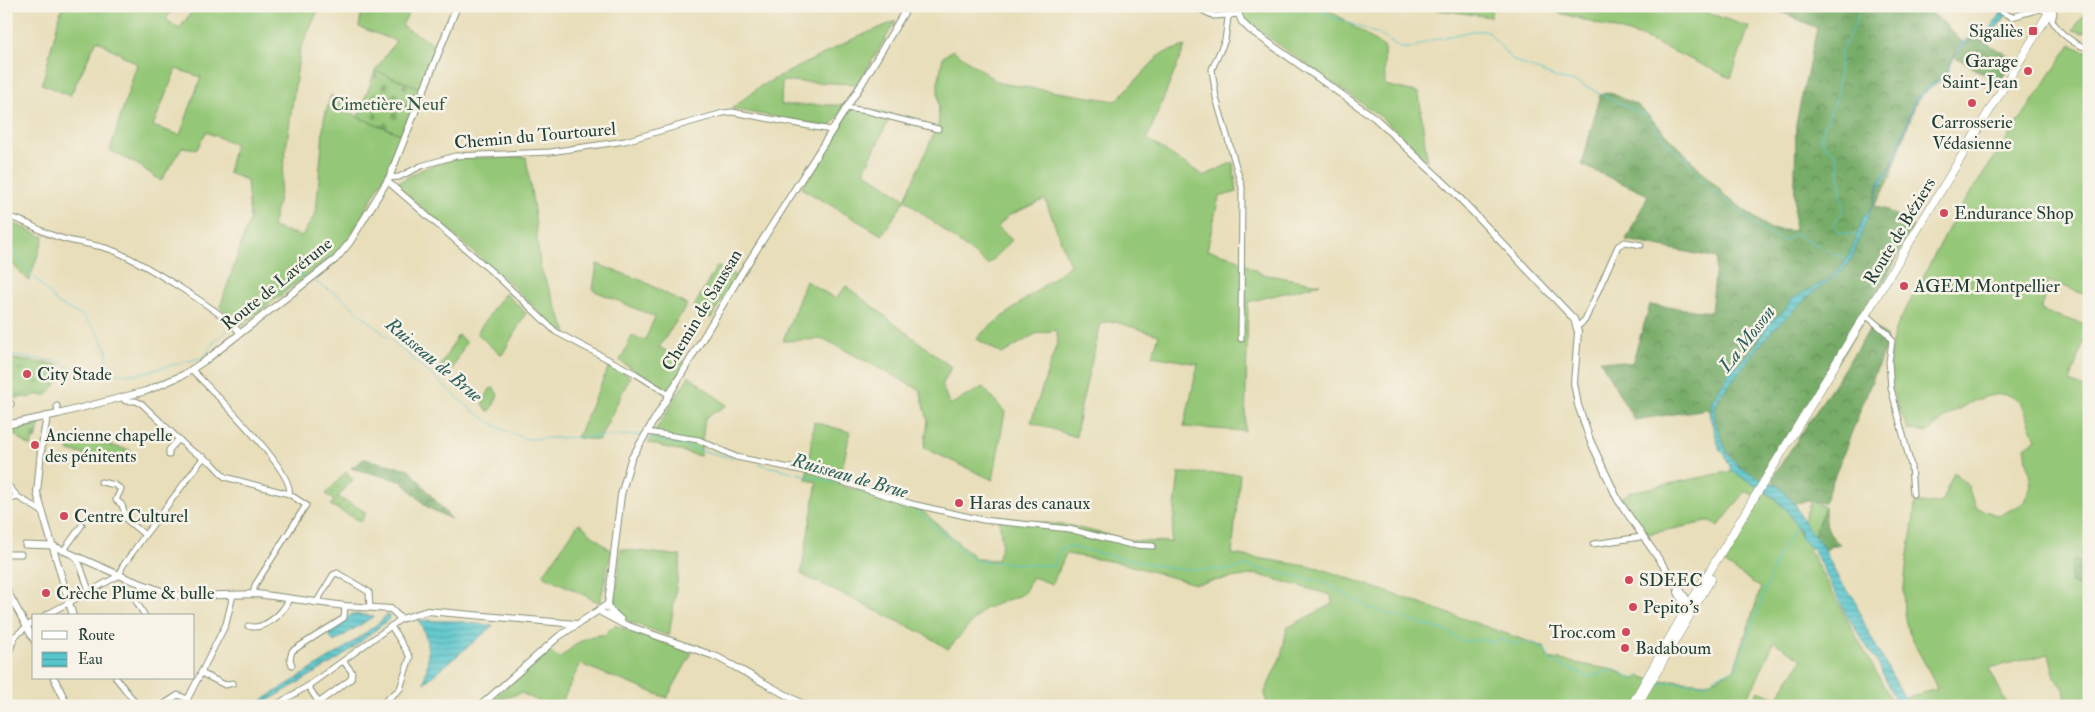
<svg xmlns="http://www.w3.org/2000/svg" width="2095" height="712" font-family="'IM FELL Double Pica',serif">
  <defs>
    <pattern id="forest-crowns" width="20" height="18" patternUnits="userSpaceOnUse" patternTransform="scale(1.25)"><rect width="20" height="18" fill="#77ac68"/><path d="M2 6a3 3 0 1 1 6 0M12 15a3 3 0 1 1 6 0" fill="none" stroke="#618d56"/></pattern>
    <pattern id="cemetery-stones" width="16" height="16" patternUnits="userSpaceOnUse" patternTransform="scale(1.25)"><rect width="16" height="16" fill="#94c777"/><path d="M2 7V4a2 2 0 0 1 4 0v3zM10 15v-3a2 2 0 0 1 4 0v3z" fill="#78a362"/></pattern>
    <pattern id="park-tufts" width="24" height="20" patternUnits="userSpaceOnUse" patternTransform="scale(1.25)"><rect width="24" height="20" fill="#94c777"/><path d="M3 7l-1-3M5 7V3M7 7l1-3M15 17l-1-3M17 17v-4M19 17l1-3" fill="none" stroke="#78a362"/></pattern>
    <pattern id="garden-dots" width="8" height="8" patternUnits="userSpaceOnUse" patternTransform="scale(1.25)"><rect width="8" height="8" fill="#94c777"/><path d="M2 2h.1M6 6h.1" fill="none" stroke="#78a362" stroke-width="1.8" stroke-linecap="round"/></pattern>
    <pattern id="water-rules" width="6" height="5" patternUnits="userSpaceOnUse" patternTransform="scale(1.25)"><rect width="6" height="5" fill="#58c6cd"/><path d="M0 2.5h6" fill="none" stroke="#48a2a7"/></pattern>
  </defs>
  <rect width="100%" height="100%" fill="#f7f3e8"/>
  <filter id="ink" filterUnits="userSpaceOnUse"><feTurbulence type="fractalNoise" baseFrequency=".02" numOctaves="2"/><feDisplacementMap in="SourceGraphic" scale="10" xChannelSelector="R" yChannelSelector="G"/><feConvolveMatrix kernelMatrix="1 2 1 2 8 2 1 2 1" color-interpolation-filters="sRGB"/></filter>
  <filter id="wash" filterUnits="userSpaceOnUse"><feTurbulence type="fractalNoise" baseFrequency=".0096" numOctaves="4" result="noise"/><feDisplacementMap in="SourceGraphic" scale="20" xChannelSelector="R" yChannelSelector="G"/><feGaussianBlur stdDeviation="1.12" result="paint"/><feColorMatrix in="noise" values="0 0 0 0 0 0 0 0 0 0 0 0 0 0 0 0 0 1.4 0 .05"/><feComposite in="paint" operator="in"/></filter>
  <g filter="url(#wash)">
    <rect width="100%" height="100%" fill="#e8deba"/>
    <g fill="#94c777" stroke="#5a8256" fill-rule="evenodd">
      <path d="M62 6H174L166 19 179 29 196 6H320L300 50 279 198 272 227 302 236 316 213 324 119 331 95 358 117 401 134 388 170 344 247 242 325 220 307 250 219 247 180 228 173 235 144 206 132 197 149 182 147 161 181 140 166 110 150 137 64 97 40 70 96 42 84ZM176 69 201 77 180 135 153 126Z"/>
      <polygon points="354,6 412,6 402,26 438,46 421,88 375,71 396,41 359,27 362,9"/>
      <polygon points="1238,6 1328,6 1329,10 1384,47 1385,85 1419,93 1427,161 1381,117 1244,20"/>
      <polygon points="1408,6 1492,6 1491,17"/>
      <polygon points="1556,6 1697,6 1699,10 1749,27 1731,78 1642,37 1557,12"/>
      <polygon points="2089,7 2089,26 2084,33 2073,30"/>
      <polygon points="896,21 858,84 782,81 781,105 846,105 830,127 731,109 759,87 851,40"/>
      <path d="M2071 44 2083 51H2089V296L2049 281 2041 307 2042 311 2089 326 2070 382 2089 390V555L2087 562 2070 583 2089 588V706H2067L2064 689 2055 677 2049 654 1989 668 2008 706H1749L1758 691 1777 698 1802 659 1774 642 1755 684 1741 706H1267L1265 692 1281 656 1287 628 1332 604 1331 595 1256 574 1195 584 1122 563 1066 554 1052 584 1033 577 1023 594 984 609 948 649 924 634 801 574 817 482 806 480 814 422 850 432 839 485 918 507 977 559 997 560 1002 543 999 517 1071 526 1131 541 1171 542 1179 473 1240 474 1232 554 1319 568 1544 647 1548 658 1614 670 1634 679 1640 676 1657 682 1672 680 1706 683 1734 670 1761 588 1724 563 1763 490C1777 502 1799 514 1798 534L1811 501 1825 507 1809 550 1894 705 1908 697 1937 689C1930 670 1908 637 1905 619 1899 585 1913 538 1915 503H1941L1954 472 1968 486 1975 507 1999 516 2025 502 2031 485 2025 447 2036 439C2032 431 2024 405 2018 400 1996 381 1944 415 1929 432L1908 430 1891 388 1889 362 1894 332 1955 216Z"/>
      <polygon points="1185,46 1147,139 1204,176 1233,162 1237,192 1219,197 1207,250 1233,257 1262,274 1320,284 1248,302 1245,431 1184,427 1198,364 1152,356 1159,335 1112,321 1101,323 1080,410 1076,437 1031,422 1058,340 1056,330 1035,334 1002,354 977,339 984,331 1070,265 1045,199 1008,216 998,227 1012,240 988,265 905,200 882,235 801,188 853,107 892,114 864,171 905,199 939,122 938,83 943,57 953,50 999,83 1116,101 1161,54"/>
      <polygon points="526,157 535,217 540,267 567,332 557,329 506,280 395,184 423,169 456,158"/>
      <polygon points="6,220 44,237 29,281 6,258"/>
      <polygon points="597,264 643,281 687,305 659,347 686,362 669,391 620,361 632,336 645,340 655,317 593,290"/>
      <polygon points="717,266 736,276 711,318 693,308"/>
      <polygon points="806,281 836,299 846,286 951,367 942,386 950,405 983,387 1005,412 993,480 924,448 928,421 920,390 824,339 783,341"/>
      <polygon points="506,294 526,313 502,355 487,343 477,333 502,296"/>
      <polygon points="458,335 466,342 451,372 448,374 440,367"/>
      <polygon points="610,364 630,377 599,440 577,438"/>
      <polygon points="689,376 727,405 705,418 700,456 648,443"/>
      <polygon points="494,388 498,395 491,410 487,411 482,404 490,389"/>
      <polygon points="71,437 130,450 127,464 68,451"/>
      <polygon points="1732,471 1759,487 1754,496 1746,491 1718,527 1711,521 1643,535 1620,499 1630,492"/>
      <polygon points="579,523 611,551 600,603 543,575"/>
      <polygon points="621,549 681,556 669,636 628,621 614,609"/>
      <path d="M614 625 692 653 667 698 580 664 560 706H549L521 693 488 703 547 650 560 658C574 646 585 634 604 635Z"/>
    </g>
    <g fill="url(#forest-crowns)" stroke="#4b744e">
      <path d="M1768 6H1922L1943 22 1962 42 1957 48 1948 71 1917 100 1888 183 1874 206 1887 210 1913 226 1867 316 1761 479C1754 475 1746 472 1740 467 1723 454 1713 429 1708 409L1634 420 1600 360 1632 363 1650 305 1711 312 1717 258 1626 240 1648 195 1582 165 1600 95 1609 92 1639 106 1727 197 1770 229 1794 231 1796 123 1817 28Z"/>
      <polygon points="1976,37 2014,59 1999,83 1955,57 1962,47"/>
      <polygon points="1872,326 1886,336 1886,345 1824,503 1811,501 1792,503 1772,478"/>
      <polygon points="364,459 409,469 451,519 427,507 401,481 351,468"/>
      <path d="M1825 507C1825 522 1827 535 1840 544L1831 546 1824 552 1814 534Z"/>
      <polygon points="2089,555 2089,588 2070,583 2072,561 2087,562"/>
    </g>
    <g fill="url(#cemetery-stones)" stroke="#5a8256">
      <polygon points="375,71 421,88 401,134 358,117"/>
      <polygon points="40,423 36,440 33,439 31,447 9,431"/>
    </g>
    <polygon fill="url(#park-tufts)" stroke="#5a8256" points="6,358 58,365 61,370 59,380 47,395 32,395 31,397 14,398 12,402 7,401"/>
    <polygon fill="url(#garden-dots)" stroke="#5a8256" points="346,472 353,479 338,497 366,512 361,522 330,505 334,501 326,494"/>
    <g fill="url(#water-rules)" stroke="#3c8280">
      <polygon points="2006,6 2009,6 2005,17 1994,31 1968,41 1954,57 1947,75 1916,100 1894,162 1878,190 1852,258 1841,272 1811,294 1771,332 1720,396 1715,407 1715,420 1727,452 1739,467 1761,479 1777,484 1795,504 1804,523 1822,545 1840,582 1854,598 1866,628 1909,706 1898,706 1878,664 1846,614 1813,549 1800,538 1800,531 1786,509 1772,496 1732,471 1724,453 1720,450 1710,417 1712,400 1729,373 1754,349 1769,323 1784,311 1792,299 1829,279 1844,264 1855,242 1863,217 1873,205 1880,180 1891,165 1915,98 1945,74 1962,42 1989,31"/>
      <polygon points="352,614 374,616 334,642 328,633"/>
      <polygon points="386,615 389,616 388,620 340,658 259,706 253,706 342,650 380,622"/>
      <path d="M418 620 455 621 493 626 424 683C429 659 431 641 418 620Z"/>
    </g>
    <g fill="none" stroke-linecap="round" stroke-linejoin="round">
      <g stroke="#58c6cd" stroke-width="1">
        <polyline points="1319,6 1330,16 1381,35 1400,48 1413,48 1428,41 1472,31 1488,31 1511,59 1517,62 1557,78 1579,83 1646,116 1668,144 1686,159 1700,179 1710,188 1746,216 1757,228 1785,241 1794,233 1836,255 1849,258"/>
        <polyline points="1858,235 1838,232 1833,225 1843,211 1838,161 1835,153 1823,144 1821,135 1837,96 1841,52 1856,22 1861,6"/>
        <polyline points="6,244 58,304 83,316 97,332 107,350 106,373"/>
        <polyline points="313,281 340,296 472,410 500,428 526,439 642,435"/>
        <polyline points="237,324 300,274 307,279"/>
        <polyline points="6,355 61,362 75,372 138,374 204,357 216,339 231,328"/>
        <polyline points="649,438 732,458"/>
        <polyline points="760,464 841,484"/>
        <polyline points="912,507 976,561 1054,566 1060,548 1071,547 1174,569 1231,570 1247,566 1323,582 1372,609 1449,632 1461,641 1484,640 1495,643 1500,639 1512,644 1530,642 1544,649 1551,661 1589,677 1616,669 1633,679 1641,676"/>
        <polyline points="1657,685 1674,682 1709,684 1716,676 1735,670 1779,554 1797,526"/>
      </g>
    </g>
  </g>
  <g filter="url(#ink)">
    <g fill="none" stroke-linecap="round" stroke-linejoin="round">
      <defs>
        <g id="minor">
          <polyline points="1194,6 1214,16 1230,15"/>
          <polyline points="1996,6 2002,12 2012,17 2040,9 2050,12"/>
          <path d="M2052 8 2054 13 2052 20C2058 32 2075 46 2089 48"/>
          <polyline points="1237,14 1230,15 1228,18 1225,40 1212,69 1216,98 1242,187 1241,339"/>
          <polyline points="845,108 867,111 938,129"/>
          <polyline points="389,178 399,177 421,166 455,156 550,152 625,141 723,113 732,112 831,130"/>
          <polyline points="387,181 499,278 556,332 636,374 668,394"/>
          <path d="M6 217C22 218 37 230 52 235 71 243 92 243 112 250 136 259 226 313 240 333"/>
          <polyline points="1867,316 1888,334 1892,341 1889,362 1891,388 1911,466 1913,494"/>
          <polyline points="1578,326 1585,320 1618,246 1625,242 1641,245"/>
          <path d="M192 370C209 388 297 473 289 494"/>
          <polyline points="123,397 125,401 136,401 142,404 189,449 212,463 225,477 289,494 306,505 255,585 253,594"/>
          <polyline points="57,406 58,414"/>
          <polyline points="6,411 11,404"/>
          <polyline points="647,432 699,440 736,457 815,473 912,504 983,520 1069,529 1131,545 1153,546"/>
          <polyline points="169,455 169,450 179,439"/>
          <polyline points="101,482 115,485 121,489 116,500 122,505 127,520 145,535"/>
          <polyline points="6,483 18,497 43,512"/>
          <polyline points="6,500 18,497"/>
          <polyline points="1593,544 1641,537"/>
          <polyline points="25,545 53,546"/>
          <polyline points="64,550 82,525"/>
          <polyline points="6,554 21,554"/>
          <polyline points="75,557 80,565 90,593"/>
          <polyline points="142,584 136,601 145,616"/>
          <polyline points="316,603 333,575 337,573 369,592 370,608"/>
          <polyline points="44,616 120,575 122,567 145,535 204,457"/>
          <path d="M248 626C264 631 283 613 289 599"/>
          <polyline points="6,661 15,636 34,621"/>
          <polyline points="292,665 290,659 292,651 344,618 345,606"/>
          <polyline points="201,673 225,685 233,683"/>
          <polyline points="116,678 138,706"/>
          <polyline points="308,686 319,703"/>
          <polyline points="161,706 178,695 187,699"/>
          <polyline points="184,706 226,624 233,595"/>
          <polyline points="274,706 308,686 401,619"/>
          <polyline points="314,706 351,679 352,672 344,662"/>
          <polyline points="379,706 400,689 410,657 391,626"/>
        </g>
        <g id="tertiary">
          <polyline points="1235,6 1242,22 1249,29 1375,118 1452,190 1574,319 1578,332 1574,383 1578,405 1590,440 1618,500 1692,607"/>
          <polyline points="47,416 41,451 37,493 73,616"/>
          <polyline points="6,425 58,414 146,391 183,375 206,360 336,259 350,242 389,178 457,6"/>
          <polyline points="53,546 126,578 172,595 191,596 257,594 345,606 391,609 401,619 427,611 576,624"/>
          <polyline points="6,589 34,640"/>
          <polyline points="1678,592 1683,604 1683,615"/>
          <polyline points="606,606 621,620"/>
          <polyline points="599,611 623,624 717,657 806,706"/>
          <polyline points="54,678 68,706"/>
          <polyline points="480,706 558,637 608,604 621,495 631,459 741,274 861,85 908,6"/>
        </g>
        <g id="primary">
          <polyline points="1640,700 1711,579"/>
          <polyline points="1631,706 1683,615 2053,6"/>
        </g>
      </defs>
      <use href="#minor" stroke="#848e77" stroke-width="7"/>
      <use href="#tertiary" stroke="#848e77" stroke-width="8"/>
      <use href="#primary" stroke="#848e77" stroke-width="9"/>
      <use href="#minor" stroke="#fff" stroke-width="5"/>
      <use href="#tertiary" stroke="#fff" stroke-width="6"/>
      <use href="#primary" stroke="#fff" stroke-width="8"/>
    </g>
  </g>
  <g fill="#d1495b" stroke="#f7f3e8" stroke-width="2">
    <rect x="2028" y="26" width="10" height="10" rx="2.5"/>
    <circle cx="2028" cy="71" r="5"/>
    <circle cx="1972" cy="103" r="5"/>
    <circle cx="1944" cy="213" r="5"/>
    <circle cx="1904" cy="286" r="5"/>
    <circle cx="27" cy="374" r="5"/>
    <circle cx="35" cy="445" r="5"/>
    <circle cx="959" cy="503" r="5"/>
    <circle cx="64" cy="516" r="5"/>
    <circle cx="1629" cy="580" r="5"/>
    <circle cx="46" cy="593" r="5"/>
    <circle cx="1633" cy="607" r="5"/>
    <circle cx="1626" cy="632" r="5"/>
    <circle cx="1625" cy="648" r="5"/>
  </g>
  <g text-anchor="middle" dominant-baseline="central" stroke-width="5" stroke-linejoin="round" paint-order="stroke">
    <g font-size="18" fill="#1f3d34" stroke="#f7f3e8" text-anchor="start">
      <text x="2023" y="31" text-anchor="end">Sigaliès</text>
      <text x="2018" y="61" text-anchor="end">Garage<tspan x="2018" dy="21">Saint-Jean</tspan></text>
      <text x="1972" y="122" text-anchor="middle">Carrosserie<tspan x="1972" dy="21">Védasienne</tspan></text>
      <text x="1954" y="213">Endurance Shop</text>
      <text x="1914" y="286">AGEM Montpellier</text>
      <text x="37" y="374">City Stade</text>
      <text x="45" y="435">Ancienne chapelle<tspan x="45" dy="21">des pénitents</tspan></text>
      <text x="969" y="503">Haras des canaux</text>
      <text x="74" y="516">Centre Culturel</text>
      <text x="1639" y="580">SDEEC</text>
      <text x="56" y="593">Crèche Plume &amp; bulle</text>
      <text x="1643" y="607">Pepito's</text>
      <text x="1616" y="632" text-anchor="end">Troc.com</text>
      <text x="1635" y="648">Badaboum</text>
    </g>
    <g font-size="18" fill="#365941" stroke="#f7f3e8">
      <text x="388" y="104">Cimetière Neuf</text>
    </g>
    <g font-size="18" fill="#1f3d34" stroke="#f7f3e8">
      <text transform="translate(535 136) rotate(-5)">Chemin du Tourtourel</text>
      <text transform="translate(1900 231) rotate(-59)">Route de Béziers</text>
      <text transform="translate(277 284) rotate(-39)">Route de Lavérune</text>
      <text transform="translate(702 310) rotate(-59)">Chemin de Saussan</text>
    </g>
    <g font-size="19" font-style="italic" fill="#2d5f5a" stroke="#f7f3e8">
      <text transform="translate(1747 339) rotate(-52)">La Mosson</text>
      <text transform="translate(434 360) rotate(40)">Ruisseau de Brue</text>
      <text transform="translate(850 476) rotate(16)">Ruisseau de Brue</text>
    </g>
  </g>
  <rect width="2095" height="712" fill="none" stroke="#f7f3e8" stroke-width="25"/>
  <rect x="32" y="614" width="162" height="65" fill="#f7f3e8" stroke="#a1aaa0"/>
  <rect x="42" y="631" width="25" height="8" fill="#ffffff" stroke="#a1aaa0"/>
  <text x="78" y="640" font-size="15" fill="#1f3d34">Route</text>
  <rect x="42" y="652" width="25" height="15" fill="url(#water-rules)" stroke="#a1aaa0"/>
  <text x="78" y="664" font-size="15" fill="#1f3d34">Eau</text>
</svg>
